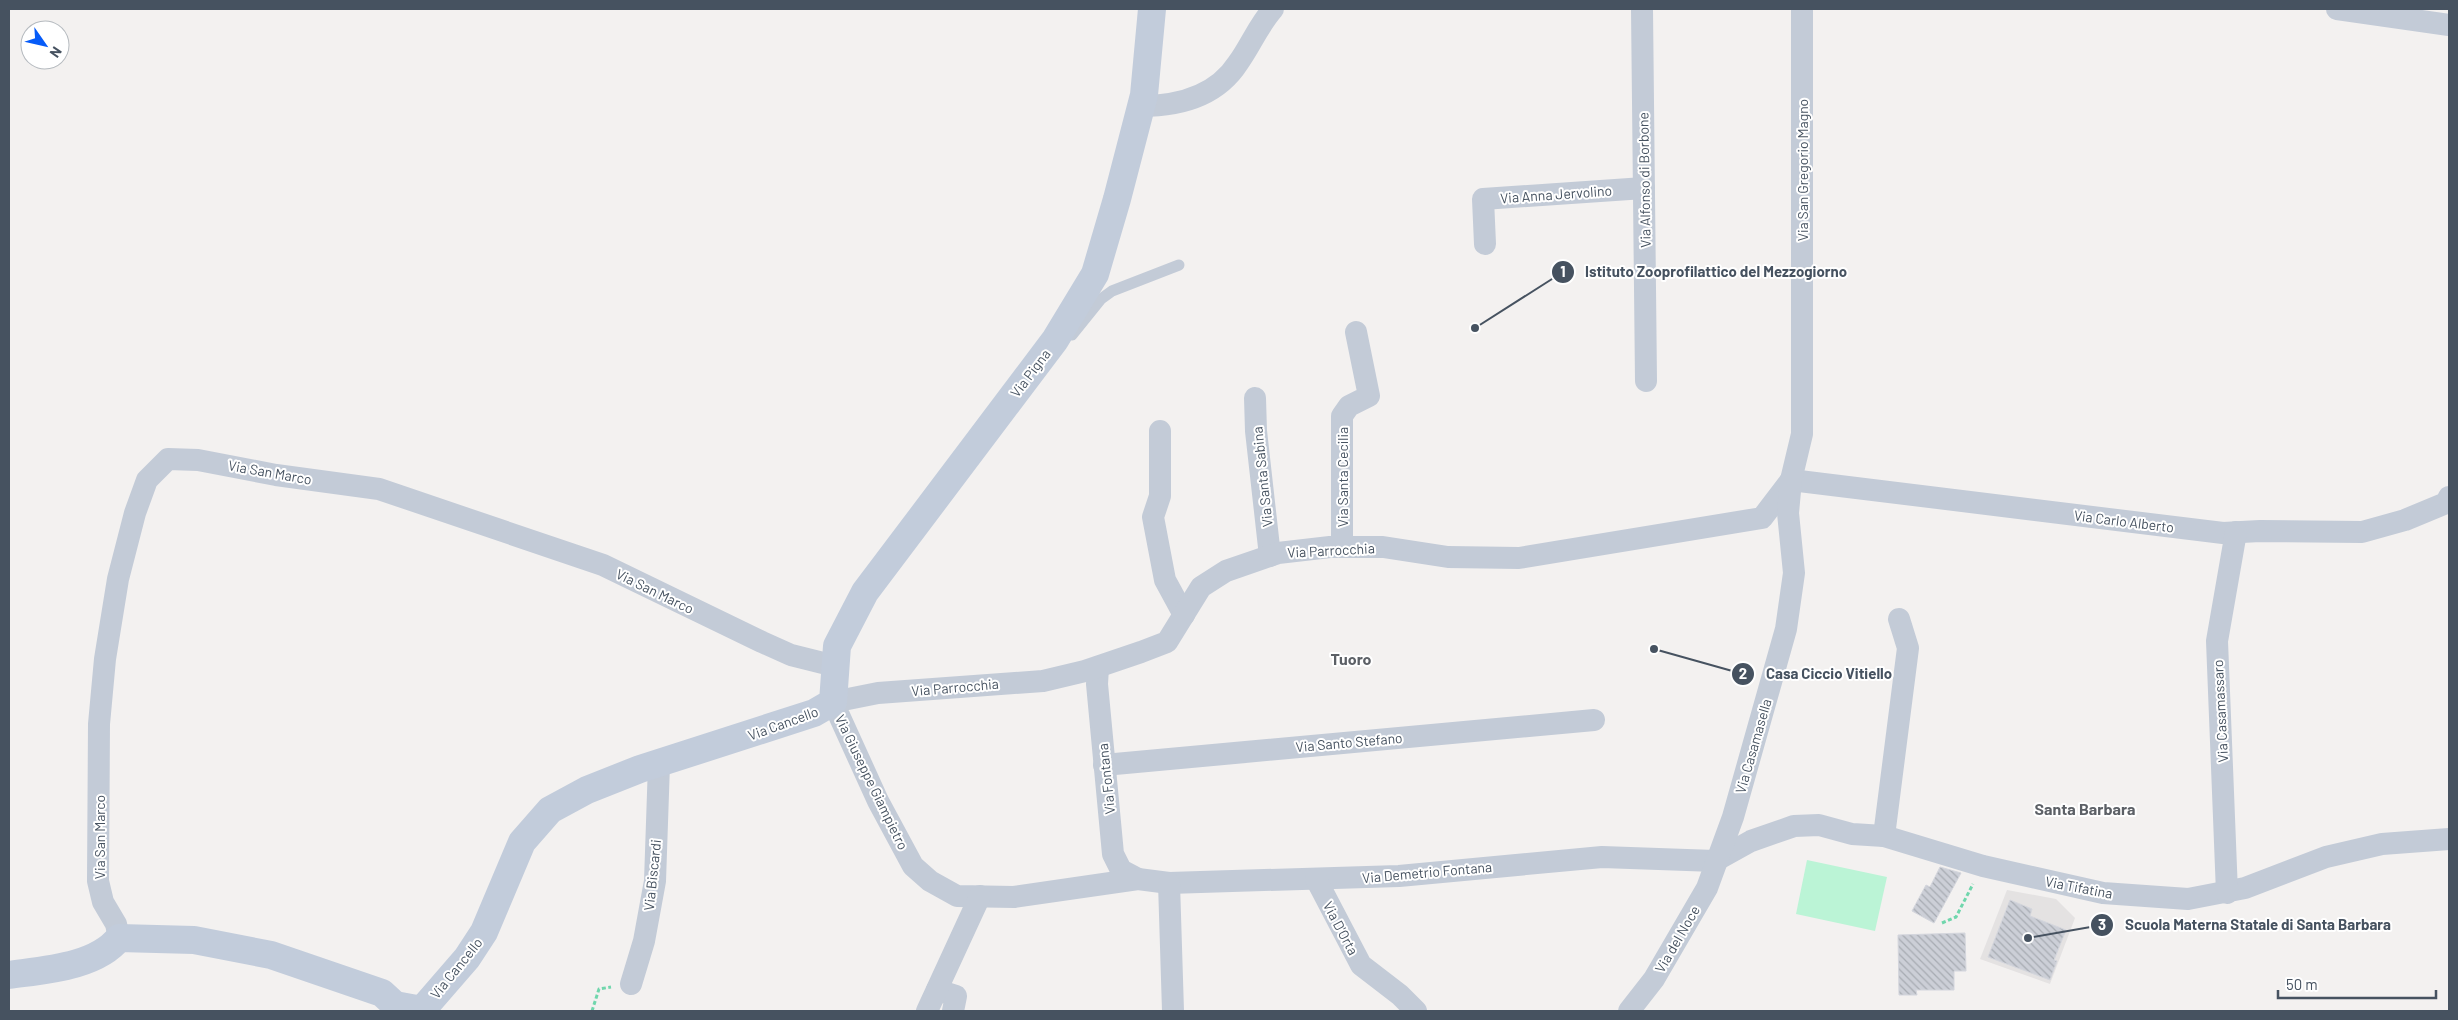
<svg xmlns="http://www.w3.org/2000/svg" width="2458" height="1020" font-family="Barlow,sans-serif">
  <defs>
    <pattern id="building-back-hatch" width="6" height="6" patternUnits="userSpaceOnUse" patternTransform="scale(1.25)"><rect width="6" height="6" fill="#cccfd7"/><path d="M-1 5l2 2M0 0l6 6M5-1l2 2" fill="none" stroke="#a7abb2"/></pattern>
  </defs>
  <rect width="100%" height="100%" fill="#f3f1f0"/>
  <polygon fill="#e4e2e2" points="2007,890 2056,899 2075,918 2050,984 1980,959"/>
  <polygon fill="#bbf4d6" points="1807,860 1887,877 1875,931 1796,914"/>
  <g fill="url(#building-back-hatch)" stroke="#d4d6dd">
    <polygon points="1940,867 1961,873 1934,923 1912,911 1926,885 1930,887"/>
    <polygon points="2010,900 2032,909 2030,916 2066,930 2054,960 2057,961 2050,980 1988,957"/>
    <polygon points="1965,933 1966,971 1954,971 1954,990 1916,990 1917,995 1899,995 1898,935"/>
  </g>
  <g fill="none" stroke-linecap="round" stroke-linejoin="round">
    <g stroke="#70d6ac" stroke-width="3" stroke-dasharray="4 2.5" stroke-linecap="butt">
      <polyline points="1942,923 1956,917 1973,884"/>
      <polyline points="592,1011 599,989 611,987"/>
    </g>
    <polyline stroke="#c3cbd7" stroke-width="11" points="1072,335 1101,299 1112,291 1179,265"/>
    <g stroke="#c3cbd7" stroke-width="22">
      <polyline points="1642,9 1646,381"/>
      <polyline points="2337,9 2449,25"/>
      <path d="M1141 106C1179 106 1216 97 1238 63 1251 45 1258 26 1273 9"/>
      <polyline points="1485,244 1483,199 1644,188"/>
      <polyline points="1255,398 1256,431 1270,556"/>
      <polyline points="1160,431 1160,496 1153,517 1165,580 1184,615"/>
      <polyline points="1791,480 2223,533 2260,531 2362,532 2405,520 2446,503 2449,497"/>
      <polyline points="1342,547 1342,416 1349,406 1369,396 1356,332"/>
      <polyline points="1098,667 1097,684 1113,854 1121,870 1138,879"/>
      <polyline points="1104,765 1594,720"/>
      <polyline points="1884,836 1908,648 1899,619"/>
      <polyline points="1715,861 1602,857 1399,876 1169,883 1138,879 1014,897 957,896 930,881 913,866 878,801 833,702 878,693 1043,681 1085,671 1141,652 1167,642 1201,587 1226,571 1278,553 1330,547 1383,547 1448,557 1519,558 1762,518 1791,480"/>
      <polyline points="1715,861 1751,841 1794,826 1819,825 1852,834 1884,836 1983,866 2103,893 2188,899 2245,888 2326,857 2382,844 2449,839"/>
      <polyline points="1316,879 1361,965 1400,995 1416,1011"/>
      <polyline points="1169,883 1173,1011"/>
      <polyline points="2227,893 2217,641 2236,532"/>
      <polyline points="119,938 116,924 103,902 98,881 99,724 105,659 118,579 135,513 147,480 168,459 198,460 276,475 379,489 603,565 762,642 791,655 835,666"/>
      <polyline points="631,984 644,941 655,881 659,764"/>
      <polyline points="937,990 956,996 953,1011"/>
      <polyline points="927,1011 980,896"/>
      <polyline points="1629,1011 1654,979 1707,888 1733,817 1786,629 1794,573 1788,513 1791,480 1802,434 1802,9"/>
    </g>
    <path stroke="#c2ccdb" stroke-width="28" d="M9 975C44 970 96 967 119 938L194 940 271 955 382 993 395 1005 422 1010 467 958 484 932 522 842 550 810 587 790 640 769 814 713 833 702 837 646 865 592 1055 340 1095 274 1117 199 1144 95 1152 9"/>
  </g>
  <g text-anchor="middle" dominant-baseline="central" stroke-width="4" stroke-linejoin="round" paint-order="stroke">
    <g font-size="14" fill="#465260" stroke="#fff">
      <text transform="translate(1802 170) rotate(-90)">Via San Gregorio Magno</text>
      <text transform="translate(1644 180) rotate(-91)">Via Alfonso di Borbone</text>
      <text transform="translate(1556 194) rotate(-4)">Via Anna Jervolino</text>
      <text transform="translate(1030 373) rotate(-53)">Via Pigna</text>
      <text transform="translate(270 472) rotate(10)">Via San Marco</text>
      <text transform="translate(1262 477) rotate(-96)">Via Santa Sabina</text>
      <text transform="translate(1342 477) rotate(-90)">Via Santa Cecilia</text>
      <text transform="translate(2124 521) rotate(7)">Via Carlo Alberto</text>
      <text transform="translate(1331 550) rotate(-3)">Via Parrocchia</text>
      <text transform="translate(655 591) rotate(26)">Via San Marco</text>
      <text transform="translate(955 687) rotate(-5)">Via Parrocchia</text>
      <text transform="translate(2220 711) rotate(-93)">Via Casamassaro</text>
      <text transform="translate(783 723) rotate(-20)">Via Cancello</text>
      <text transform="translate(1349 742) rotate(-5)">Via Santo Stefano</text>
      <text transform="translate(1753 746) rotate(-74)">Via Casamasella</text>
      <text transform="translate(1106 779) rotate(-96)">Via Fontana</text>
      <text transform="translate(872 782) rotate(64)">Via Giuseppe Giampietro</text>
      <text transform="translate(99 837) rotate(-90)">Via San Marco</text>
      <text transform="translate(1427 872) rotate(-5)">Via Demetrio Fontana</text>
      <text transform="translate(652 875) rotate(-84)">Via Biscardi</text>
      <text transform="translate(2079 887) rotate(11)">Via Tifatina</text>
      <text transform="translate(1341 928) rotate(62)">Via D'Orta</text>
      <text transform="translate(1677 939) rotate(-60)">Via del Noce</text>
      <text transform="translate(456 968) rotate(-51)">Via Cancello</text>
    </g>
    <g font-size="16" font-weight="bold" fill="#5c6066" stroke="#fff">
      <text x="1351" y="658">Tuoro</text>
      <text x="2085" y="808">Santa Barbara</text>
    </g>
  </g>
  <path fill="none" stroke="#465260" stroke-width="2" d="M1475 328L1563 272M1654 649L1743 674M2028 938L2102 925"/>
  <g fill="#465260" stroke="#fff" stroke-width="2">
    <circle cx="1475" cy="328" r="5"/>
    <circle cx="1654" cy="649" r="5"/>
    <circle cx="2028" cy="938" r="5"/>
    <circle cx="1563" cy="272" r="12"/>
    <circle cx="1743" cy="674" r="12"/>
    <circle cx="2102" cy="925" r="12"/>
  </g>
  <g font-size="15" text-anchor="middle" font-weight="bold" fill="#fff">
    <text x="1563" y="277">1</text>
    <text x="1743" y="679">2</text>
    <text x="2102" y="930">3</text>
  </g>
  <g font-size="15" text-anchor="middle" font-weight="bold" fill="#465260" stroke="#fff" stroke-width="4" stroke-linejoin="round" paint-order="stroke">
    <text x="1716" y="277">Istituto Zooprofilattico del Mezzogiorno</text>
    <text x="1829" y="679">Casa Ciccio Vitiello</text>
    <text x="2258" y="930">Scuola Materna Statale di Santa Barbara</text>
  </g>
  <rect width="2458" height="1020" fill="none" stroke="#465260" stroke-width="20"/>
  <g transform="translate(45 45) rotate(124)"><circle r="24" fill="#ffffff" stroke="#b5babf"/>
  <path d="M0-4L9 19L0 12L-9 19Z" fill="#065bf8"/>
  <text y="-8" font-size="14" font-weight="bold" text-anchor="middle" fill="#465260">N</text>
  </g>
  <path d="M2278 990v8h158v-8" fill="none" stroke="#465260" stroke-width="2.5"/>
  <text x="2286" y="990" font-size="15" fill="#465260" stroke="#ffffff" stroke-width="4" paint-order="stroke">50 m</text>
</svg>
